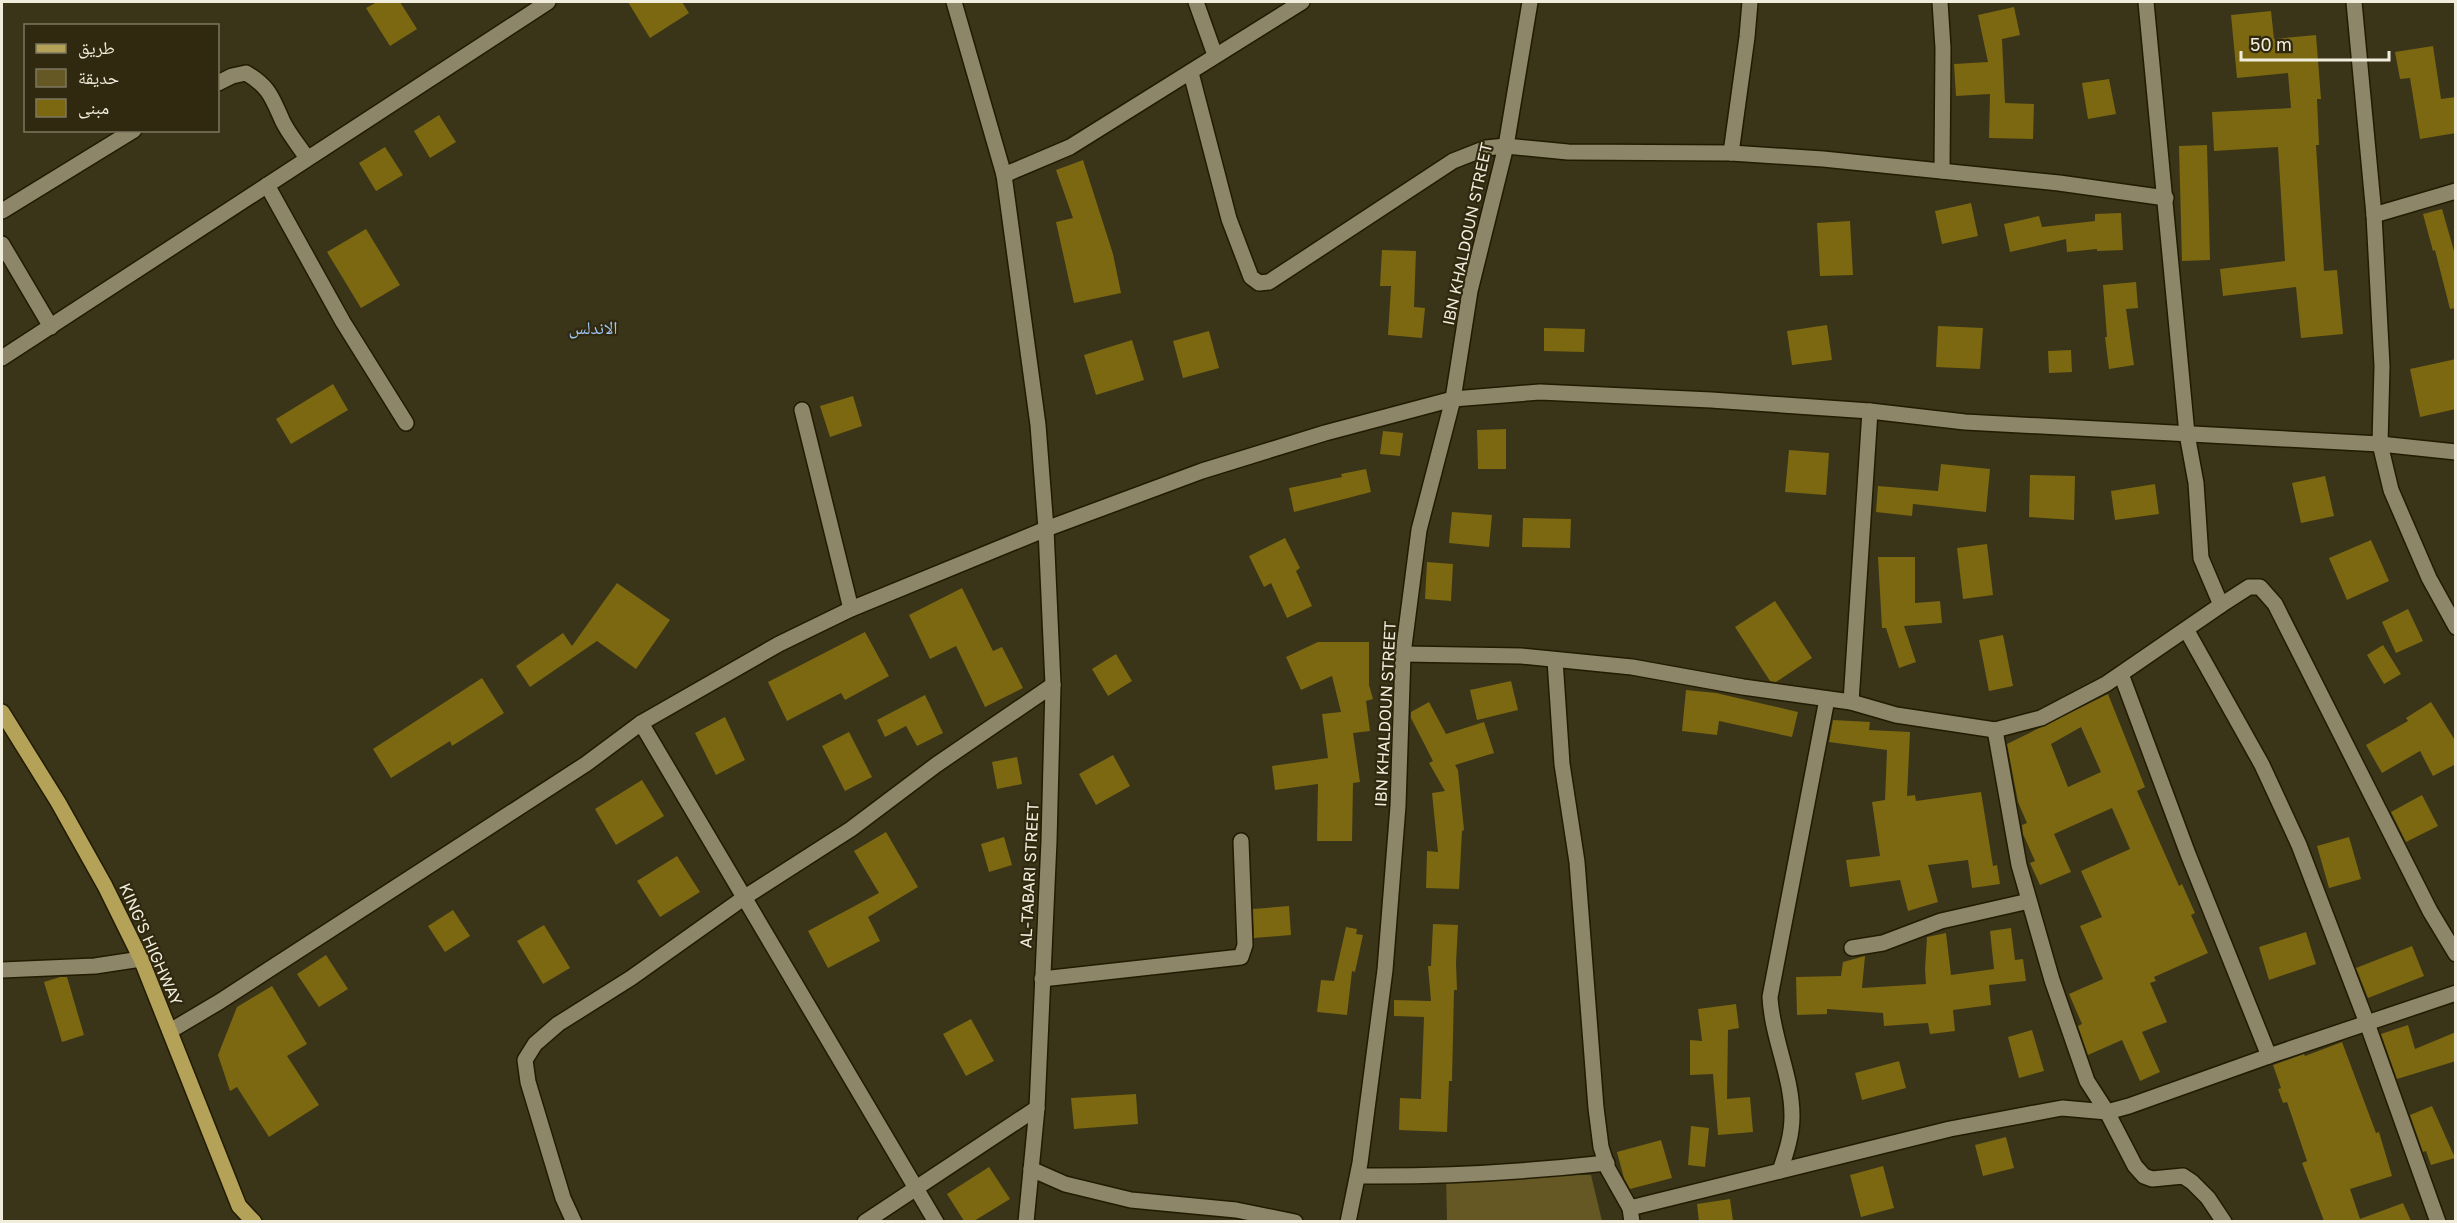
<svg xmlns="http://www.w3.org/2000/svg" width="2457" height="1223" font-family="'Golos Text','Noto Naskh Arabic',sans-serif">
  <rect width="100%" height="100%" fill="#3a3419"/>
  <polygon fill="#655825" points="1591,1175 1602,1221 1447,1221 1446,1176"/>
  <g fill="#7b6811" fill-rule="evenodd">
    <polygon points="377,2 400,2 417,29 390,46 366,8"/>
    <polygon points="628,2 682,2 689,13 650,38"/>
    <polygon points="2014,7 2020,35 2002,39 2005,103 2034,104 2033,139 1989,138 1990,94 1956,96 1954,64 1988,62 1978,15"/>
    <polygon points="2271,11 2274,39 2316,35 2321,99 2317,99 2319,145 2316,145 2324,271 2337,270 2343,334 2301,338 2296,287 2223,296 2220,269 2285,261 2278,147 2214,151 2212,112 2291,108 2288,73 2237,78 2231,15"/>
    <polygon points="2433,46 2441,99 2456,97 2456,133 2420,139 2410,78 2400,79 2395,52"/>
    <polygon points="2109,79 2116,114 2088,119 2082,83"/>
    <polygon points="439,115 456,142 430,158 414,131"/>
    <polygon points="2207,145 2210,260 2182,261 2179,146"/>
    <polygon points="385,147 403,175 376,191 359,163"/>
    <polygon points="1083,160 1113,254 1121,293 1074,303 1056,222 1073,218 1056,170"/>
    <polygon points="1971,203 1978,236 1942,244 1935,211"/>
    <polygon points="2442,209 2456,258 2456,308 2450,309 2435,250 2433,251 2423,214"/>
    <polygon points="2121,213 2123,250 2097,251 2097,249 2067,252 2066,239 2010,252 2004,224 2039,216 2042,227 2095,221 2095,214"/>
    <polygon points="1850,221 1853,275 1820,276 1817,223"/>
    <polygon points="366,229 400,285 361,308 327,252"/>
    <polygon points="1382,250 1416,251 1414,307 1425,308 1422,338 1388,335 1391,286 1380,286"/>
    <polygon points="2136,282 2138,308 2126,309 2134,365 2109,369 2105,337 2107,337 2103,285"/>
    <polygon points="1827,325 1832,360 1792,365 1787,331"/>
    <polygon points="1938,326 1983,328 1980,369 1936,367"/>
    <polygon points="1544,328 1585,329 1584,352 1544,351"/>
    <polygon points="1209,331 1219,368 1183,378 1173,341"/>
    <polygon points="1132,340 1144,380 1096,395 1084,355"/>
    <polygon points="2071,350 2072,372 2049,373 2048,351"/>
    <polygon points="2456,359 2456,409 2420,417 2410,369"/>
    <polygon points="333,384 348,410 291,444 276,419"/>
    <polygon points="853,396 862,426 830,437 820,406"/>
    <polygon points="1506,429 1506,469 1478,469 1477,430"/>
    <polygon points="1383,431 1403,433 1400,456 1380,454"/>
    <polygon points="1789,450 1829,453 1826,495 1785,492"/>
    <polygon points="1941,464 1990,469 1986,512 1913,504 1912,516 1876,512 1878,486 1938,491"/>
    <polygon points="1366,469 1371,492 1294,512 1289,488 1342,477 1341,474"/>
    <polygon points="2030,475 2075,476 2074,520 2029,517"/>
    <polygon points="2325,476 2334,516 2301,523 2292,483"/>
    <polygon points="2155,484 2159,514 2115,520 2111,491"/>
    <polygon points="1452,512 1492,515 1489,547 1449,543"/>
    <polygon points="1523,518 1571,519 1570,548 1522,547"/>
    <polygon points="1285,538 1300,568 1296,571 1312,606 1287,618 1271,583 1264,587 1249,556"/>
    <polygon points="2371,540 2389,581 2347,600 2329,558"/>
    <polygon points="1987,544 1993,595 1963,599 1957,548"/>
    <polygon points="1878,557 1915,557 1915,603 1940,601 1942,623 1904,626 1916,662 1899,668 1886,628 1882,628"/>
    <polygon points="1427,562 1453,564 1451,601 1425,599"/>
    <polygon points="617,583 670,620 636,669 597,641 530,687 516,666 563,633 572,646"/>
    <polygon points="962,588 993,651 1002,647 1023,688 985,707 956,646 930,659 909,615"/>
    <polygon points="1775,601 1812,658 1776,682 1770,681 1735,627"/>
    <polygon points="2408,609 2423,641 2396,653 2382,622"/>
    <polygon points="865,632 889,676 845,700 841,693 787,721 768,682"/>
    <polygon points="2003,635 2013,686 1989,691 1979,640"/>
    <polygon points="1318,642 1369,642 1369,685 1373,699 1366,701 1370,731 1353,733 1360,782 1353,783 1352,841 1317,841 1318,784 1275,790 1272,766 1328,758 1322,714 1341,712 1332,676 1301,690 1286,657"/>
    <polygon points="2383,645 2401,674 2384,684 2367,655"/>
    <polygon points="1116,654 1132,681 1108,696 1092,669"/>
    <polygon points="482,678 504,713 452,746 450,741 391,778 373,749"/>
    <polygon points="1511,681 1518,710 1477,720 1470,690"/>
    <polygon points="1686,690 1716,693 1798,712 1792,737 1719,721 1717,735 1682,731"/>
    <path d="M2108 694 2145 787 2137 791 2179 886 2182 884 2195 913 2191 915 2208 953 2154 977 2156 981 2150 983 2167 1022 2142 1032 2160 1072 2140 1081 2122 1040 2088 1055 2078 1026 2082 1024 2069 994 2103 979 2080 926 2102 917 2081 871 2130 849 2112 808 2054 834 2071 872 2040 885 2030 863 2035 861 2023 834 2022 825 2027 823 2018 802 2007 744ZM2081 727 2101 772 2068 787 2051 744Z"/>
    <polygon points="925,695 943,733 917,746 906,726 885,737 877,720"/>
    <polygon points="1429,702 1446,734 1484,722 1494,753 1455,765 1458,770 1464,830 1462,831 1459,889 1426,888 1427,851 1438,852 1432,793 1445,791 1429,763 1433,761 1411,718 1411,712"/>
    <polygon points="2431,702 2456,742 2456,764 2433,776 2420,751 2382,773 2366,745 2408,721 2406,718"/>
    <polygon points="725,717 745,760 716,775 695,733"/>
    <polygon points="1833,720 1870,722 1869,730 1910,732 1907,796 1915,795 1916,801 1981,792 1993,866 1997,865 2000,884 1972,888 1968,860 1928,865 1938,902 1908,911 1900,880 1850,887 1846,860 1880,856 1872,802 1885,800 1887,750 1829,742"/>
    <polygon points="849,732 872,777 845,791 822,746"/>
    <polygon points="1113,755 1130,786 1096,805 1079,774"/>
    <polygon points="1017,757 1022,784 997,789 992,762"/>
    <polygon points="642,780 664,816 616,845 595,809"/>
    <polygon points="2422,795 2438,826 2406,842 2391,812"/>
    <polygon points="886,832 918,887 868,917 880,941 828,968 808,931 879,893 854,851"/>
    <polygon points="1004,837 1012,865 989,872 981,844"/>
    <polygon points="2349,837 2361,879 2329,888 2317,846"/>
    <polygon points="677,856 700,892 660,917 637,881"/>
    <polygon points="1289,906 1291,935 1254,938 1253,909"/>
    <polygon points="453,910 470,936 445,952 428,926"/>
    <polygon points="1433,924 1458,925 1456,963 1457,990 1454,990 1452,1081 1449,1081 1447,1132 1399,1130 1400,1098 1421,1099 1424,1017 1394,1016 1394,1000 1431,1001 1428,966 1431,966"/>
    <polygon points="544,925 570,968 543,984 517,941"/>
    <polygon points="1346,927 1357,929 1356,934 1363,935 1355,972 1352,971 1347,1015 1317,1012 1321,980 1334,981"/>
    <polygon points="2011,928 2015,960 2023,959 2026,981 1989,985 1991,1005 1953,1010 1955,1031 1930,1034 1928,1023 1884,1026 1883,1013 1827,1009 1827,1014 1797,1015 1796,977 1841,976 1843,962 1865,956 1862,988 1926,984 1925,969 1927,937 1946,933 1951,975 1994,969 1990,931"/>
    <polygon points="2306,932 2316,964 2269,980 2259,947"/>
    <polygon points="2412,946 2424,976 2368,998 2356,968"/>
    <polygon points="326,955 348,989 319,1007 297,974"/>
    <polygon points="60,977 67,977 84,1035 62,1042 44,982"/>
    <polygon points="272,986 307,1044 287,1056 319,1105 269,1137 237,1087 230,1091 218,1055 237,1007"/>
    <polygon points="1736,1004 1739,1028 1728,1030 1727,1099 1750,1097 1753,1132 1718,1135 1713,1074 1690,1075 1690,1040 1702,1041 1698,1009"/>
    <polygon points="971,1019 994,1061 966,1076 943,1034"/>
    <polygon points="2408,1025 2415,1049 2456,1032 2456,1061 2397,1079 2381,1034"/>
    <polygon points="2032,1030 2044,1071 2019,1078 2008,1037"/>
    <polygon points="2342,1042 2376,1133 2379,1132 2392,1176 2350,1189 2360,1219 2403,1203 2411,1221 2324,1221 2302,1163 2307,1161 2287,1102 2283,1103 2278,1089 2281,1088 2273,1065 2304,1054 2305,1056"/>
    <polygon points="1899,1061 1906,1088 1862,1100 1855,1073"/>
    <polygon points="1136,1094 1138,1124 1074,1129 1071,1098"/>
    <polygon points="2432,1106 2455,1158 2431,1165 2426,1151 2423,1152 2410,1115"/>
    <polygon points="1691,1126 1709,1128 1705,1167 1688,1165"/>
    <polygon points="2006,1137 2014,1168 1983,1176 1975,1145"/>
    <polygon points="1661,1140 1672,1178 1630,1189 1624,1178 1617,1152"/>
    <polygon points="1883,1166 1894,1208 1861,1217 1850,1175"/>
    <polygon points="989,1167 1010,1199 974,1221 964,1221 947,1194"/>
    <polygon points="1730,1199 1733,1221 1699,1221 1697,1204"/>
  </g>
  <g fill="none" stroke-linecap="round" stroke-linejoin="round">
    <defs>
      <g id="minor">
        <polyline points="954,2 1004,175 1038,425 1046,529 1053,685 1049,841 1037,1108 1026,1222"/>
        <polyline points="1196,2 1215,55"/>
        <polyline points="1940,2 1943,48 1942,171"/>
        <polyline points="2354,2 2374,215 2382,366 2380,444 2456,452"/>
        <polyline points="1191,73 1229,219 1251,277 1259,283 1269,282 1453,161 1486,148 1506,146 1568,152 1731,153 1823,159 2059,183 2166,198"/>
        <path d="M218 83 232 76 246 73C270 87 272 98 283 122 289 134 299 146 307 158"/>
        <polyline points="1731,153 1747,37 1750,2"/>
        <polyline points="1004,175 1070,147 1302,2"/>
        <polyline points="267,185 343,322 406,423"/>
        <polyline points="2,211 134,130"/>
        <polyline points="2374,215 2456,191"/>
        <polyline points="2,244 51,327"/>
        <polyline points="2,358 548,2"/>
        <polyline points="802,410 851,609"/>
        <polyline points="2221,605 2249,587 2260,587 2275,604 2430,911 2456,954"/>
        <polyline points="2187,631 2262,765 2299,845 2367,1023 2438,1222"/>
        <polyline points="1403,654 1521,656 1632,667 1743,687 1851,702 1896,715 1995,730 2041,718 2106,684 2221,605 2201,558 2196,483 2187,434 2146,2"/>
        <polyline points="1555,660 1562,764 1577,862 1596,1108 1601,1147 1608,1169 1630,1208"/>
        <polyline points="2121,674 2188,854 2269,1056"/>
        <polyline points="1851,702 1870,411"/>
        <polyline points="641,723 936,1222"/>
        <polyline points="1995,730 2019,865 2052,980 2087,1081 2107,1112 2135,1166 2144,1176 2152,1179 2183,1176 2192,1182 2208,1198 2224,1222"/>
        <polyline points="1852,948 1883,943 1941,921 2029,901"/>
        <polyline points="2,970 95,966 141,959"/>
        <polyline points="1042,979 1241,957 1245,945 1241,841"/>
        <polyline points="170,1031 219,1002 586,764 641,723 779,644 851,609 1046,529 1202,471 1325,433 1453,399 1540,392 1711,400 1870,411 1965,422 2380,444 2391,490 2429,578 2456,627"/>
        <polyline points="1031,1169 1065,1184 1131,1200 1236,1210 1295,1222"/>
        <path d="M1780 1171C1786 1153 1792 1136 1792 1116 1792 1075 1772 1038 1770 997L1827 699"/>
        <path d="M1358 1176C1441 1177 1524 1172 1607 1163"/>
        <polyline points="574,1222 563,1198 528,1082 525,1060 535,1044 558,1024 631,978 745,897 851,829 936,765 1053,685"/>
        <polyline points="865,1222 1037,1108"/>
        <polyline points="1348,1222 1360,1163 1385,970 1398,806 1403,654 1419,530 1453,399 1470,291 1506,146 1530,2"/>
        <polyline points="1632,1222 1630,1208 1950,1129 2062,1108 2107,1112 2129,1106 2269,1056 2456,993"/>
      </g>
      <polyline id="major" points="2,712 58,802 105,886 141,959 239,1206 254,1222"/>
    </defs>
    <use href="#minor" stroke="#211b02" stroke-width="18"/>
    <use href="#major" stroke="#211b02" stroke-width="18"/>
    <use href="#minor" stroke="#8d8668" stroke-width="15"/>
    <use href="#major" stroke="#b4a259" stroke-width="15"/>
  </g>
  <g text-anchor="middle" dominant-baseline="central" stroke-width="4.5" stroke-linejoin="round" paint-order="stroke">
    <g font-size="16" fill="#f1eddd" stroke="#30290f">
      <text transform="translate(1467 234) rotate(-78)">IBN KHALDOUN STREET</text>
      <text transform="translate(1385 714) rotate(-87)">IBN KHALDOUN STREET</text>
      <text transform="translate(1029 875) rotate(-87)">AL-TABARI STREET</text>
      <text transform="translate(151 944) rotate(66)">KING'S HIGHWAY</text>
    </g>
    <g font-size="18" fill="#a0c9f9" stroke="#30290f">
      <text x="593" y="327">الاندلس</text>
    </g>
  </g>
  <rect width="2457" height="1223" fill="none" stroke="#f1eddd" stroke-width="6"/>
  <rect x="24" y="24" width="195" height="108" fill="#30290f" stroke="#7d7761" stroke-width="1.5"/>
  <rect x="36" y="44" width="30" height="9" fill="#b4a259" stroke="#7d7761" stroke-width="1.5"/>
  <text x="78" y="54" font-size="18" fill="#f1eddd">طريق</text>
  <rect x="36" y="69" width="30" height="18" fill="#655825" stroke="#7d7761" stroke-width="1.5"/>
  <text x="78" y="84" font-size="18" fill="#f1eddd">حديقة</text>
  <rect x="36" y="99" width="30" height="18" fill="#7b6811" stroke="#7d7761" stroke-width="1.5"/>
  <text x="78" y="114" font-size="18" fill="#f1eddd">مبنى</text>
  <path d="M2241 51v9h148v-9" fill="none" stroke="#f1eddd" stroke-width="3"/>
  <text x="2250" y="51" font-size="18" fill="#f1eddd" stroke="#30290f" stroke-width="4.5" paint-order="stroke">50 m</text>
</svg>
